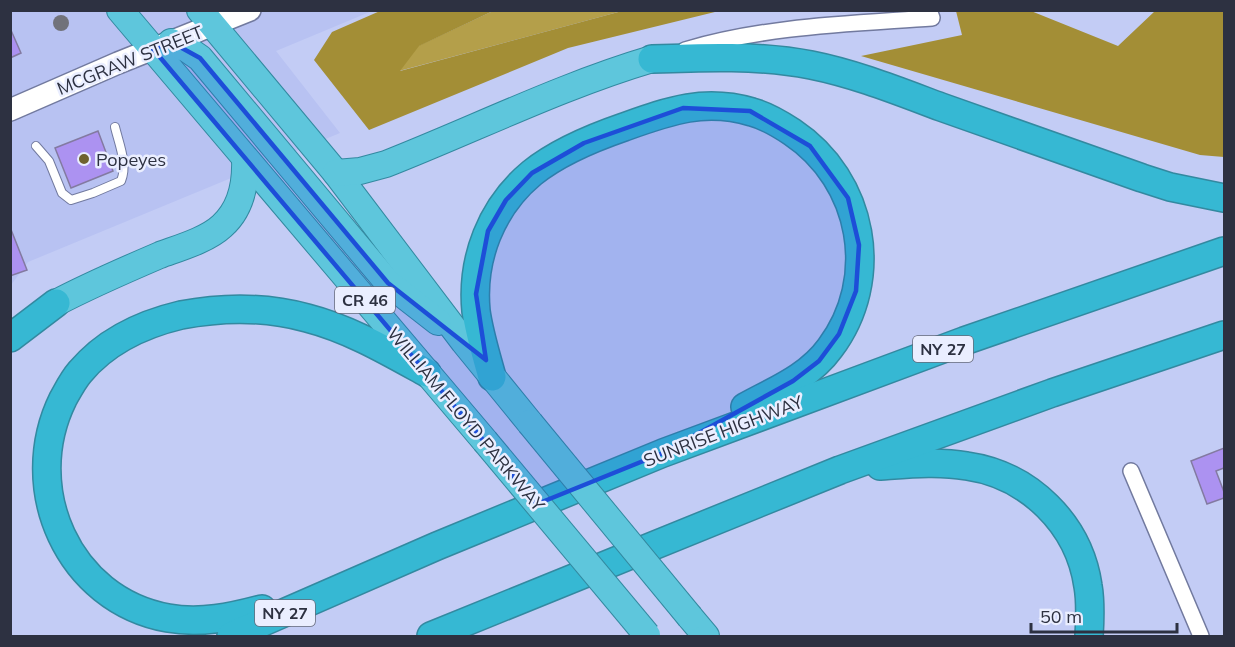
<svg xmlns="http://www.w3.org/2000/svg" width="1235" height="647" font-family="Mulish,sans-serif">
  <rect width="100%" height="100%" fill="#c3ccf5"/>
  <polygon fill="#b8c2f2" points="11,11 372,11 276,51 340,133 28,262 11,285"/>
  <polygon fill="#b49f4a" points="493,11 622,11 399,71 418,46"/>
  <g fill="#a38e36">
    <polygon points="380,11 493,11 419,46 400,71 622,11 719,11 568,48 369,130 314,60 332,32"/>
    <polygon points="956,11 1031,11 1118,46 1155,11 1224,11 1224,157 1200,155 861,56 962,35"/>
  </g>
  <g fill="#ac92f1" stroke="#837aa1" stroke-width="1.5">
    <polygon points="10,28 21,53 10,58"/>
    <polygon points="98,131 113,171 71,188 55,148"/>
    <polygon points="10,227 27,270 10,276"/>
    <polygon points="1224,448 1224,468 1216,471 1224,492 1224,498 1207,504 1191,461"/>
  </g>
  <g fill="none" stroke-linecap="round" stroke-linejoin="round">
    <defs>
      <path id="service" d="M36 146 49 161 62 193 71 200 93 193 121 181C128 164 119 144 115 127"/>
      <g id="minor">
        <path d="M685 50C765 26 849 24 932 18L929 10"/>
        <polyline points="1131,471 1201,636"/>
      </g>
      <polyline id="secondary" points="10,110 118,63 250,10"/>
      <g id="trunk">
        <polyline points="120,10 485,441"/>
        <polyline points="200,10 336,173 464,342 530,423"/>
        <polyline points="171,42 187,49 200,58 388,283 438,322"/>
        <path d="M336 173 360 171 386 164C475 129 561 86 652 59"/>
        <path d="M56 303C90 285 125 270 160 255 179 248 207 240 222 226 241 209 246 184 245 159"/>
        <polyline points="690,617 706,636"/>
      </g>
      <g id="motorway">
        <path d="M652 59C705 57 759 55 811 65 856 74 898 91 941 107 1008 131 1075 155 1142 178L1170 187 1224 198"/>
        <polyline points="10,338 56,303"/>
        <path d="M492 377C486 355 479 333 476 311 471 259 491 207 532 173 558 152 592 138 624 127 669 111 704 98 752 112 767 116 780 124 792 132 864 180 882 279 830 348 809 377 776 390 745 407"/>
        <path d="M880 466C909 464 938 461 967 466 1029 475 1079 524 1088 586 1091 603 1090 620 1089 636"/>
        <path d="M262 609C232 617 200 624 168 618 68 600 19 488 63 399 68 390 73 380 80 372 106 341 143 324 181 315 223 307 267 307 307 318 350 329 389 352 427 373"/>
        <polyline points="231,636 437,546 663,453 964,341 1224,251"/>
        <polyline points="431,636 840,470 1052,393 1224,335"/>
      </g>
    </defs>
    <use href="#service" stroke="#727a9f" stroke-width="10"/>
    <use href="#minor" stroke="#727a9f" stroke-width="18"/>
    <use href="#secondary" stroke="#727a9f" stroke-width="24"/>
    <use href="#trunk" stroke="#3389a0" stroke-width="28"/>
    <use href="#motorway" stroke="#3389a0" stroke-width="30"/>
    <use href="#service" stroke="#fff" stroke-width="8"/>
    <use href="#minor" stroke="#fff" stroke-width="15"/>
    <use href="#secondary" stroke="#fff" stroke-width="21"/>
    <use href="#trunk" stroke="#5ec6dc" stroke-width="26"/>
    <use href="#motorway" stroke="#36b8d3" stroke-width="27"/>
    <defs>
      <g id="trunk-bridge">
        <polyline points="530,423 690,617"/>
        <polyline points="485,441 647,635"/>
      </g>
    </defs>
    <use href="#trunk-bridge" stroke="#3389a0" stroke-width="28" stroke-linecap="butt"/>
    <use href="#trunk-bridge" stroke="#5ec6dc" stroke-width="26"/>
  </g>
  <circle fill="#71727a" cx="61" cy="23" r="8"/>
  <path fill="#1d4ed8" fill-opacity="0.2" stroke="#1d4ed8" stroke-width="4.5" stroke-linejoin="round" d="M171 42 200 58 388 283 486 360 476 294 488 231 506 200 532 173 584 143 683 108 750 111 810 146 848 198 859 245 856 291 839 334 819 361 793 381 663 453 537 504 153 49Z"/>
  <circle fill="#6f622f" stroke="#eaeeff" stroke-width="2" cx="84" cy="159" r="6"/>
  <g text-anchor="middle" dominant-baseline="central" stroke-width="5" stroke-linejoin="round" paint-order="stroke">
    <g fill="#eaeeff" stroke="#666a7a" stroke-width="1.5">
      <rect x="335" y="287" width="60" height="26" rx="4.5"/>
      <rect x="913" y="336" width="60" height="26" rx="4.5"/>
      <rect x="255" y="600" width="60" height="26" rx="4.5"/>
    </g>
    <g font-size="16" font-weight="bold" fill="#2d3141">
      <text x="365" y="300">CR 46</text>
      <text x="943" y="349">NY 27</text>
      <text x="285" y="613">NY 27</text>
    </g>
    <g font-size="18" fill="#2d3141" stroke="#eaeeff">
      <text transform="translate(130 60) rotate(-22)">MCGRAW STREET</text>
      <text transform="translate(466 419) rotate(50)">WILLIAM FLOYD PARKWAY</text>
      <text transform="translate(723 431) rotate(-21)">SUNRISE HIGHWAY</text>
    </g>
    <g font-size="18" fill="#2d3141" stroke="#eaeeff" text-anchor="start">
      <text x="96" y="159">Popeyes</text>
    </g>
  </g>
  <rect width="1235" height="647" fill="none" stroke="#2d3141" stroke-width="24"/>
  <path d="M1031 623v9h146v-9" fill="none" stroke="#2d3141" stroke-width="3"/>
  <text x="1040" y="623" font-size="18" fill="#2d3141" stroke="#eaeeff" stroke-width="4.5" paint-order="stroke">50 m</text>
</svg>
